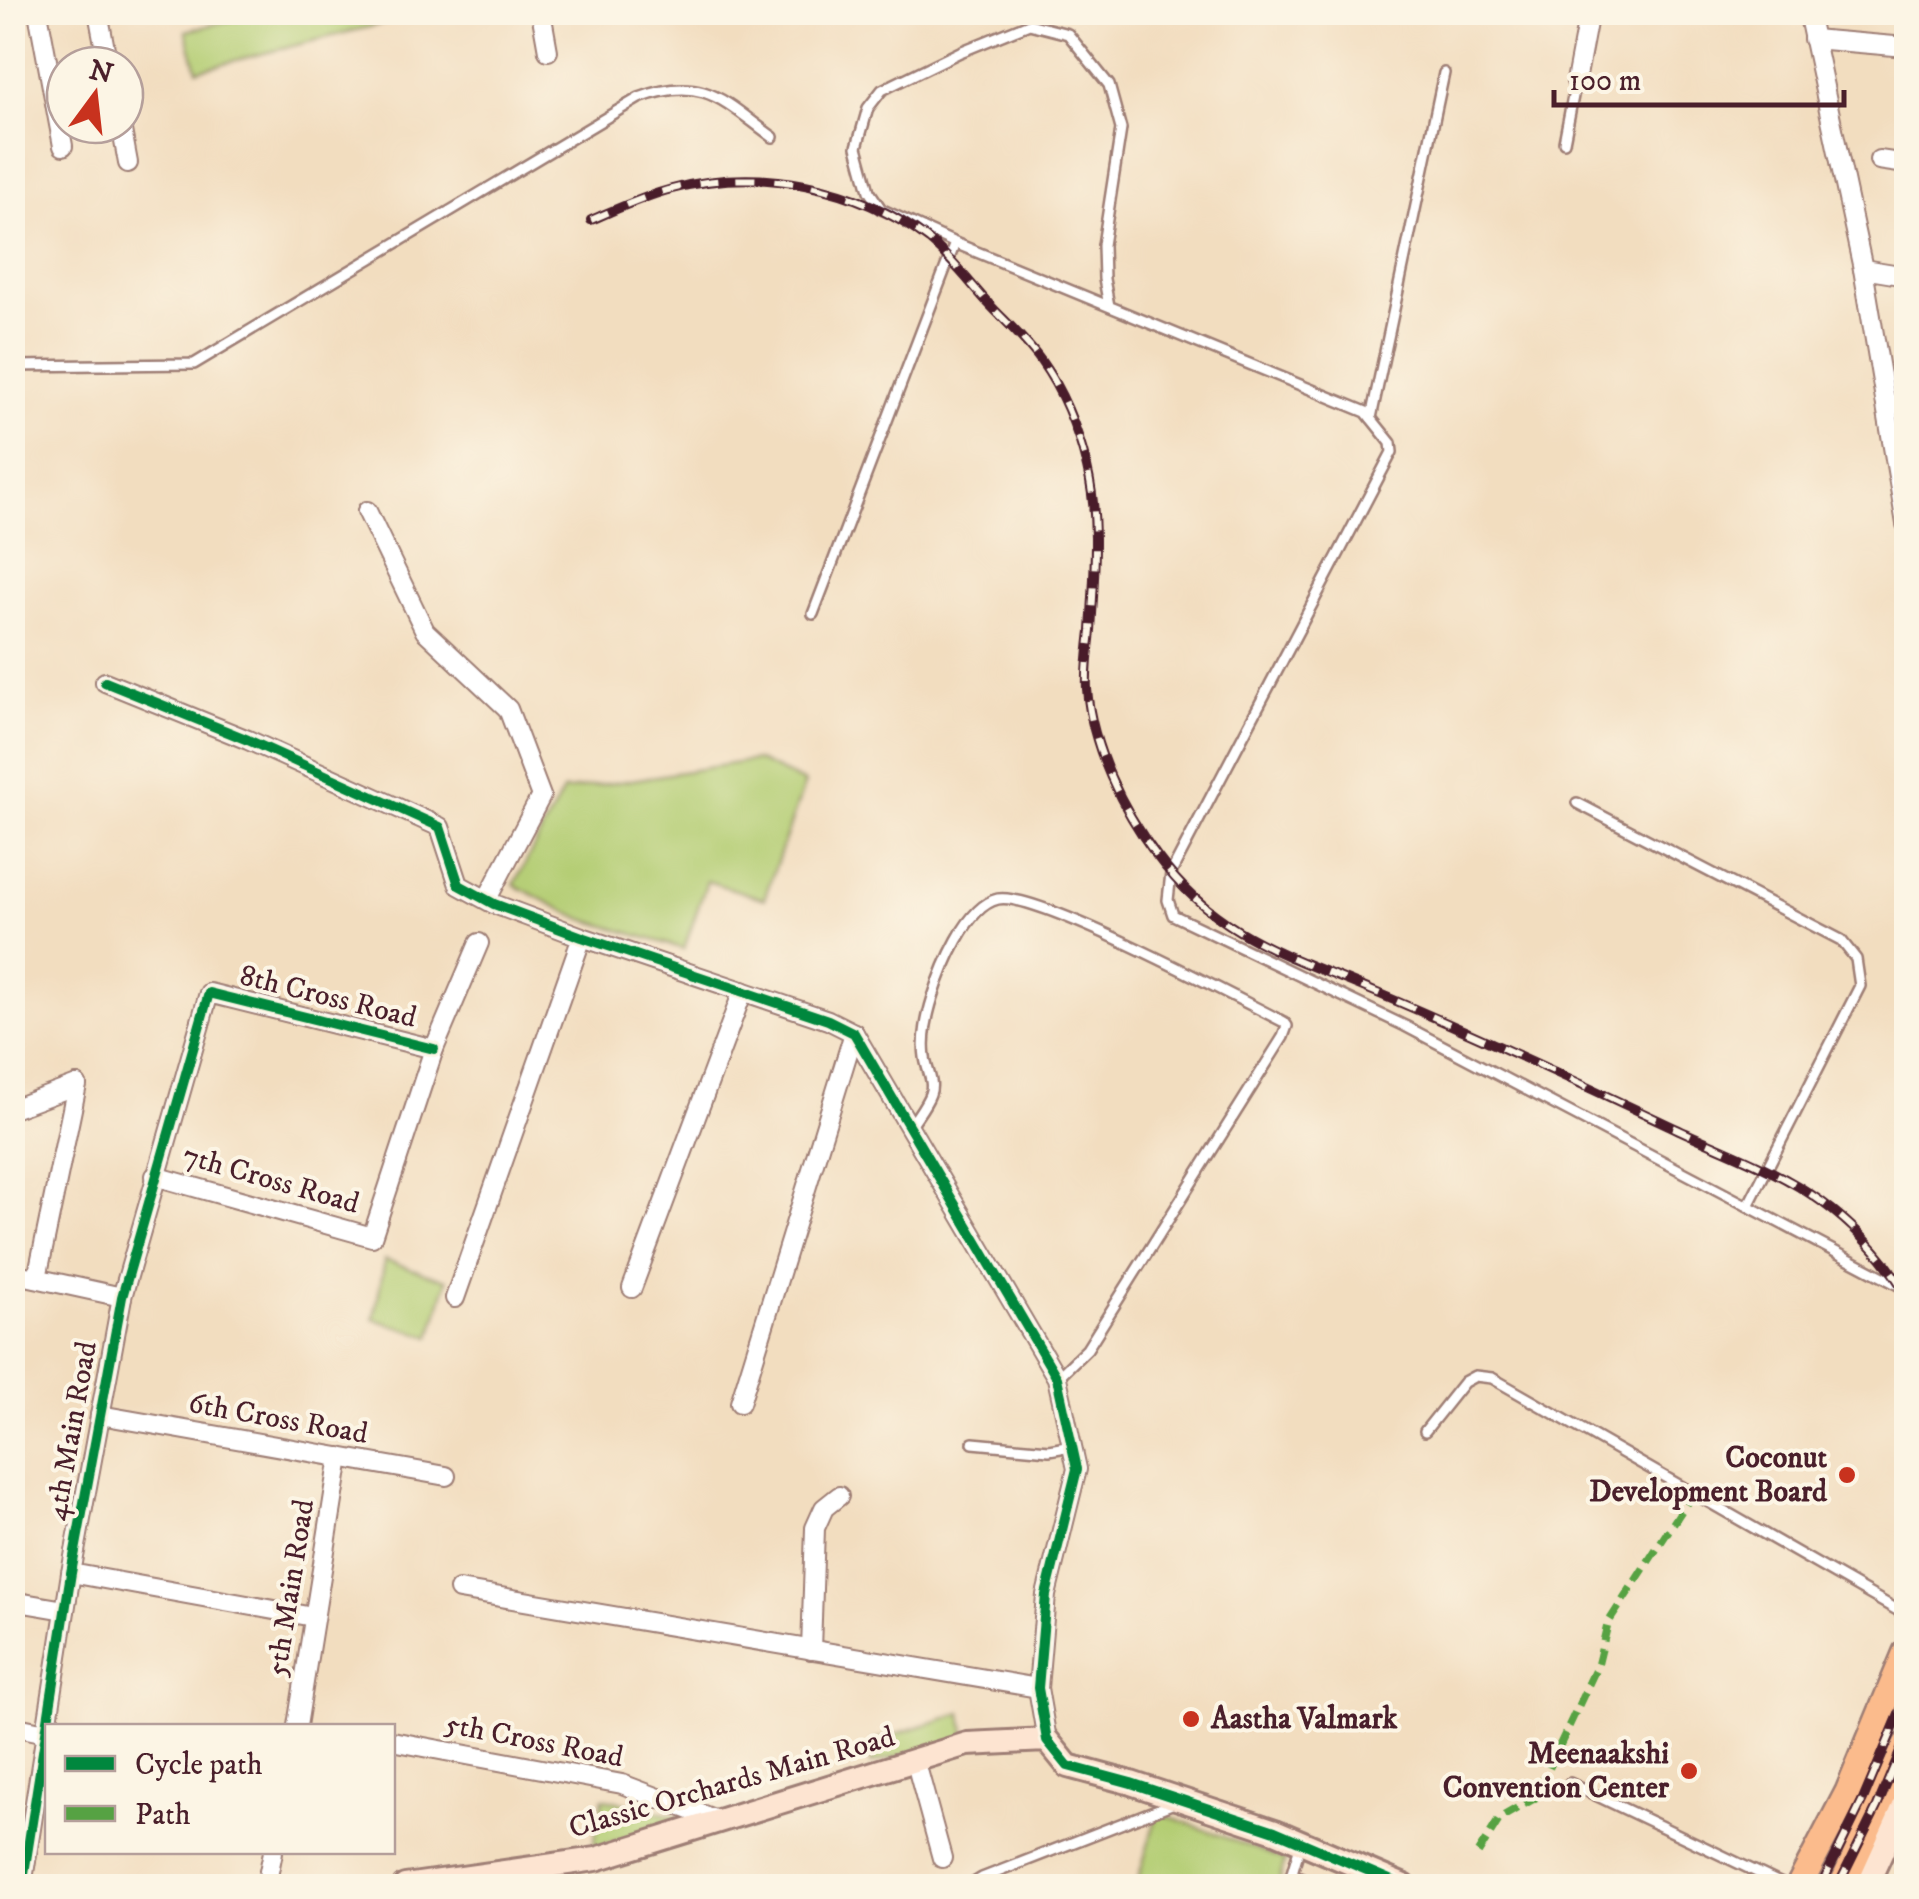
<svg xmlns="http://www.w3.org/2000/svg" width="1919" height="1899" font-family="'IM FELL DW Pica',serif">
  <rect width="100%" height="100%" fill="#fcf5e5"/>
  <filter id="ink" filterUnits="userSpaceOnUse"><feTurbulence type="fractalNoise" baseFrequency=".01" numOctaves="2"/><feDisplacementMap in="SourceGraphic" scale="20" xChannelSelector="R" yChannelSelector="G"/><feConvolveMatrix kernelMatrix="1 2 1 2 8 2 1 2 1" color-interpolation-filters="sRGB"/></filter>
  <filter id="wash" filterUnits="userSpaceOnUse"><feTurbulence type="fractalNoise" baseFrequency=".0048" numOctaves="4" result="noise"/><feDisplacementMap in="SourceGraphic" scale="40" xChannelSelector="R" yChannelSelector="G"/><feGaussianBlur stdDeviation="2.25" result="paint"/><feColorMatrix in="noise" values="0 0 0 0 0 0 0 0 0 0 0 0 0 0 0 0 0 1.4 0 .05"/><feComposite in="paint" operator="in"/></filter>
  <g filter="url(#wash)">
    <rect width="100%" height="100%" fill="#f2ddbf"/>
    <g fill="#b4cd73" stroke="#7f764f" stroke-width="2.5">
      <polygon points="264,12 425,12 425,13 197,70 186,31"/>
      <polygon points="756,760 805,783 764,899 707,881 684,949 579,918 514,885 563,791"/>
      <polygon points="385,1260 447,1280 431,1337 374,1319"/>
      <polygon points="962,1713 966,1739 871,1764 874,1741"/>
      <polygon points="603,1798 688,1820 593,1848"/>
      <polygon points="1158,1812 1285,1860 1278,1886 1136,1886"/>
    </g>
  </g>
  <g filter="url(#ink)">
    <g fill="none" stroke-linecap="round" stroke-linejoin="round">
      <defs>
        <g id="lane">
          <polyline points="1564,142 1576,81"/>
          <polyline points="1109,306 1104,279 1103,245 1121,129 1109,85 1068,34 1029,24 960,52 882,90 868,108 857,147 869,191 881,209 955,243 1366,412 1391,443 1392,452 1171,873 1168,900 1173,915 1405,1026 1906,1289"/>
          <path d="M12 366 194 364 639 98C704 74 723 101 773 137"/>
          <polyline points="1371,418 1444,73"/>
          <polyline points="813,614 955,243"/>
          <polyline points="1577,803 1841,940 1856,959 1860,986 1748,1206"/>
          <path d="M910 1127C916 1117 926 1105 930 1094 935 1082 926 1069 925 1057 922 1037 927 1016 933 997 942 969 966 906 998 899 1037 891 1238 999 1284 1022L1287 1026 1283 1037 1087 1349 1057 1378"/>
          <polyline points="1425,1431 1464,1382 1475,1376 1492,1378 1906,1615"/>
          <polyline points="973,1443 1049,1450 1072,1446"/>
          <polyline points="1570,1783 1786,1886"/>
          <polyline points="1292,1874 1322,1886"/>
          <polyline points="516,1885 517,1886"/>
          <polyline points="969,1886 982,1878 1174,1803"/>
          <polyline points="1288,1886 1300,1846"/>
        </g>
        <g id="street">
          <polyline points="38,12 63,146"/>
          <polyline points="98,12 108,65"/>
          <polyline points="541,12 548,51"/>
          <polyline points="1808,12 1863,269 1906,524"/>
          <polyline points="1813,39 1906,47"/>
          <polyline points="1576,81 1589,12"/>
          <polyline points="121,125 128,163"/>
          <polyline points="1879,160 1906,164"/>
          <polyline points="1863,269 1906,276"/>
          <polyline points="1886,403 1906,406"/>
          <polyline points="367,511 425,631 508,709 541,796 487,899"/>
          <polyline points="105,682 248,740 440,827 459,885 494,904 582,937 828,1020 854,1033 1057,1378 1077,1469 1046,1595 1038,1688 1047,1740"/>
          <polyline points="12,1109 77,1085"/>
          <polyline points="155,1176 372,1237 434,1049 479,943"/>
          <polyline points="12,1273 122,1297"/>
          <polyline points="37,1278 77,1085"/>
          <polyline points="632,1288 743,991"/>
          <polyline points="455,1298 582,937"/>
          <polyline points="740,1403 854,1033"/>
          <polyline points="100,1415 446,1476"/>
          <polyline points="71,1573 313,1617"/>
          <polyline points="459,1590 1038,1688"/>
          <polyline points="12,1601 65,1610"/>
          <polyline points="811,1650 815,1528 824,1508 839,1496"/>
          <polyline points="12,1726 46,1733"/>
          <polyline points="297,1726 340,1457"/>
          <polyline points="392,1741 622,1784 719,1821"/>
          <polyline points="919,1774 942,1858"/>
          <polyline points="22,1886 71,1573 122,1297 209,993 434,1049"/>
          <polyline points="266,1886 273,1852"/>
        </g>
        <g id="secondary">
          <polyline points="405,1886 596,1859 967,1744 1047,1740 1068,1766 1131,1783 1275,1831 1404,1886"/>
          <polyline points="1866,1886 1906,1799"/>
        </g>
        <g id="primary">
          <polyline points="1799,1886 1848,1792 1906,1652"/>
          <polyline points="1842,1886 1906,1745"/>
        </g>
      </defs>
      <use href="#lane" stroke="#9e7e75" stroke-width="14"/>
      <use href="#street" stroke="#9e7e75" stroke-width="22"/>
      <use href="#secondary" stroke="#9e7e75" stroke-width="28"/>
      <use href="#primary" stroke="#9e7e75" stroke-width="30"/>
      <use href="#lane" stroke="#fff" stroke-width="9"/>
      <use href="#street" stroke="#fff" stroke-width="18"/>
      <use href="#secondary" stroke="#fde4d1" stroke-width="22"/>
      <use href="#primary" stroke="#fbbb8c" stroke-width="25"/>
      <defs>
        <g id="rail">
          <path d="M591 220C617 209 644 196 672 189 758 166 858 185 929 240 951 258 970 283 989 304 1006 322 1026 340 1041 361 1063 392 1078 430 1087 467 1100 521 1094 576 1091 631 1089 649 1086 670 1087 689 1092 748 1122 809 1157 856 1217 937 1288 955 1375 992 1477 1035 1576 1081 1675 1128 1724 1151 1779 1170 1822 1202 1856 1227 1885 1258 1906 1294"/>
          <polyline points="1821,1886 1863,1800 1906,1698"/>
          <polyline points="1838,1886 1877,1807 1906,1738"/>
        </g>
      </defs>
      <use href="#rail" stroke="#4a1f2b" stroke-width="10"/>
      <use href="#rail" stroke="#fcf5e5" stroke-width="6" stroke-dasharray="19" stroke-linecap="butt"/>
      <polyline stroke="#56a243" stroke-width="8" stroke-dasharray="15 8" stroke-linecap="butt" points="1478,1853 1500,1818 1535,1798 1598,1664 1608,1623 1693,1493"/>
      <defs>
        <g id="cycleway">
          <polyline points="105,682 248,740 440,827 459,885 494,904 582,937 828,1020 854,1033 1057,1378 1077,1469 1046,1595 1038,1688 1047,1740 1068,1766 1131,1783 1275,1831 1404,1886"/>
          <polyline points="22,1886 71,1573 122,1297 209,993 434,1049"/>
        </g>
      </defs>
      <use href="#cycleway" stroke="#fcf5e5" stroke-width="16"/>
      <use href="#cycleway" stroke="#00873e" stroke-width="10"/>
    </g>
  </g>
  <g fill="#c8321e" stroke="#fcf5e5" stroke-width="4">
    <circle cx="1847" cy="1475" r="10"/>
    <circle cx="1191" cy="1719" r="10"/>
    <circle cx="1689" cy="1771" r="10"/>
  </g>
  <g text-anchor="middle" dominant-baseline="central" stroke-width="8" stroke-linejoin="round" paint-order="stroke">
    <g font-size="30" fill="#4a1f2b" stroke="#fcf5e5">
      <text transform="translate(328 997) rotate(14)">8th Cross Road</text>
      <text transform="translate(271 1180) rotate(16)">7th Cross Road</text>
      <text transform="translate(278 1419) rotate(10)">6th Cross Road</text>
      <text transform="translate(72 1431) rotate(-80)">4th Main Road</text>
      <text transform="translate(291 1588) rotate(-81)">5th Main Road</text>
      <text transform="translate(534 1741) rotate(11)">5th Cross Road</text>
      <text transform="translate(732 1783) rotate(-16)">Classic Orchards Main Road</text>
    </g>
    <g font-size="30" font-weight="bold" fill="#4a1f2b" stroke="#fcf5e5" text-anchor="end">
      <text x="1827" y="1458">Coconut<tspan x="1827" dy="34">Development Board</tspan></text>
      <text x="1211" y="1719" text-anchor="start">Aastha Valmark</text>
      <text x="1669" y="1754">Meenaakshi<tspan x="1669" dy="34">Convention Center</tspan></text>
    </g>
  </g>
  <rect width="1919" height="1899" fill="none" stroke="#fcf5e5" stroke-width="50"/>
  <rect x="45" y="1724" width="350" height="130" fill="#fcf5e5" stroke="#b59f9b" stroke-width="2.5"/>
  <rect x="65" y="1756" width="50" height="15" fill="#00873e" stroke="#b59f9b" stroke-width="2.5"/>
  <text x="135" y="1774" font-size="30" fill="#4a1f2b">Cycle path</text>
  <rect x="65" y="1806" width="50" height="15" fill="#56a243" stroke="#b59f9b" stroke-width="2.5"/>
  <text x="135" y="1824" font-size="30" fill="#4a1f2b">Path</text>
  <g transform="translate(95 95) rotate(15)"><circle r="48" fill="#fcf5e5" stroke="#b59f9b" stroke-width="2.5"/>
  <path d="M0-8L18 38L0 25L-18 38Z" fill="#c8321e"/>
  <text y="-15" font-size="28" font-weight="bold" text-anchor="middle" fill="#4a1f2b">N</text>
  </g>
  <path d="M1554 90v15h290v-15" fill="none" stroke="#4a1f2b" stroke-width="5"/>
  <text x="1569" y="90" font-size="30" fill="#4a1f2b" stroke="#fcf5e5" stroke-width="8" paint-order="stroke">100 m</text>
</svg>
